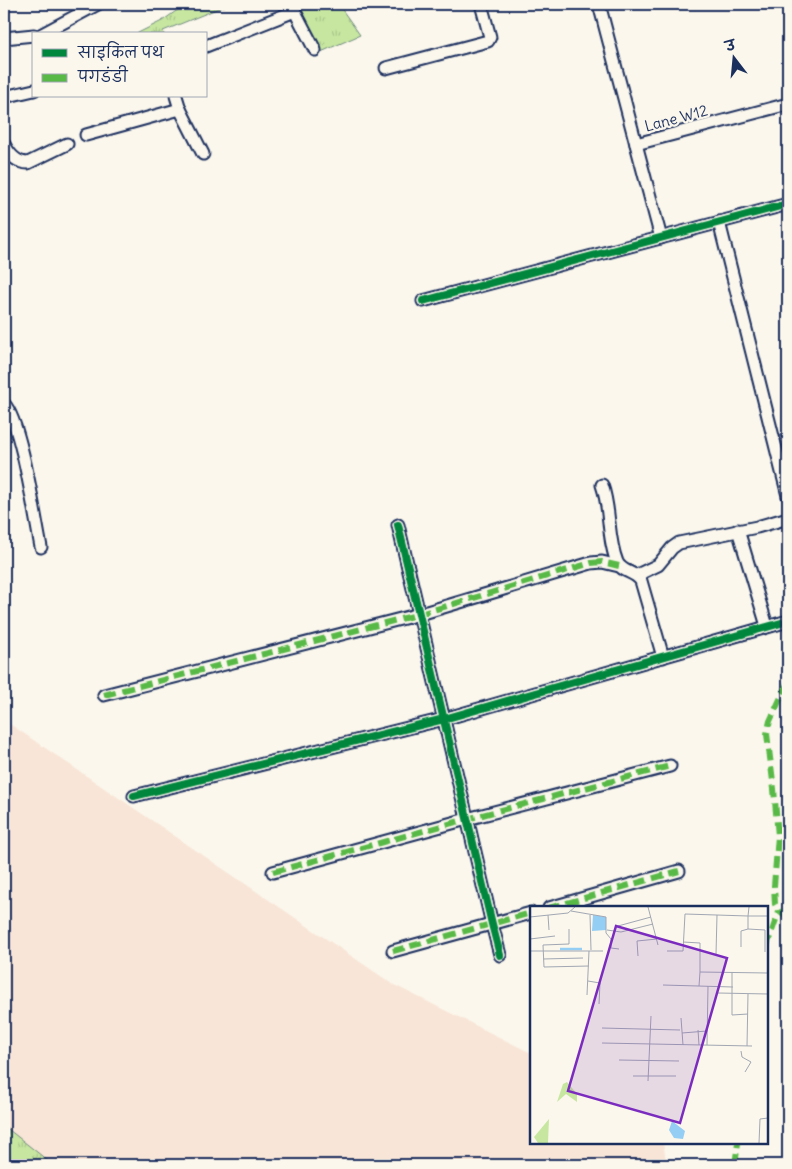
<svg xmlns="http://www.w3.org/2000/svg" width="792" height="1169" font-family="Delius,'Playpen Sans Deva',sans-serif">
  <defs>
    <pattern id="park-tufts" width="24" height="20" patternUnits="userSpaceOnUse" patternTransform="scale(1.25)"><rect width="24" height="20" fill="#c7e7a0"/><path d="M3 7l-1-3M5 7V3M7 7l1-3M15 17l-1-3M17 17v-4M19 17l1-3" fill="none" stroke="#aac68c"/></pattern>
  </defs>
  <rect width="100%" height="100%" fill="#fbf7ec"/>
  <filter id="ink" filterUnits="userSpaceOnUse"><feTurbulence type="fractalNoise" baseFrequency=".02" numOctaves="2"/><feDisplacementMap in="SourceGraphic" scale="10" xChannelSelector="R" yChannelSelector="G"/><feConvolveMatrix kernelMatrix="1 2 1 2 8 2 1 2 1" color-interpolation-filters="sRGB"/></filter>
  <g filter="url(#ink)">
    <polygon fill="#f8e5d7" points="4,720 394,985 531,1053 531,1143 663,1143 667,1165 4,1165"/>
    <g fill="url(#park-tufts)" stroke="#718b7f">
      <polygon points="186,4 229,4 163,31 164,34 136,34 162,21"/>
      <polygon points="299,4 338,4 360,35 321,52"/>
      <polygon points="4,1126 47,1160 54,1165 4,1165"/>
    </g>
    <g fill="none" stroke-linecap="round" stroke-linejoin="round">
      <defs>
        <g id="minor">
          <polyline points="291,4 315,50"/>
          <polyline points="599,4 636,144"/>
          <polyline points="42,34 98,4"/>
          <polyline points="4,38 34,35"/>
          <polyline points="206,46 295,11"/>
          <polyline points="386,68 488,41 490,37 481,4"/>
          <polyline points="176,96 180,109 203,154"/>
          <polyline points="4,97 34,90"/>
          <polyline points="86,135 180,109"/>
          <path d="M4 144C9 154 16 163 28 163L67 144"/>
          <polyline points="719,222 788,496"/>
          <polyline points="661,238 636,144 788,104"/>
          <polyline points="423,301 788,204"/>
          <path d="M4 404C21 421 35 518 41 547"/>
          <path d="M602 485C611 510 607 538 617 562 622 573 635 571 641 581L663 657"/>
          <polyline points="398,525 492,924 500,955"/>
          <polyline points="738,530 767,626"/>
          <polyline points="637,575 658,565 672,548 679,543 757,527 788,518"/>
          <polyline points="104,695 420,614 591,563 602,562 619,566"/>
          <polyline points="134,796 444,719 788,621"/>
          <polyline points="273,872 467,819 670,766"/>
          <polyline points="549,908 679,871"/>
          <polyline points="393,951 531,913"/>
        </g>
      </defs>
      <use href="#minor" stroke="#1b2f5e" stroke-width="15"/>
      <use href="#minor" stroke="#fbf7ec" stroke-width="11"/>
      <g stroke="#58b947" stroke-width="6" stroke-dasharray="12 6" stroke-linecap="butt">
        <polyline points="788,682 770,721 767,734 774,789 778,836 774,886 775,904 779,911 788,919"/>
        <polyline points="104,695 420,614 591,563 602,562 619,566"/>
        <polyline points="273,872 467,819 670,766"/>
        <polyline points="549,908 679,871"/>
        <polyline points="766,948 779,911"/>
        <polyline points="393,951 531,913"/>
        <polyline points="735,1165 738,1143"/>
      </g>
      <defs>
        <g id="cycleway">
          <polyline points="423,301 788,204"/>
          <polyline points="398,525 492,924 500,955"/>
          <polyline points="134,796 444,719 788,621"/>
        </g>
      </defs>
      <use href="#cycleway" stroke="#fbf7ec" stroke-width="11"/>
      <use href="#cycleway" stroke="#00873e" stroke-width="8"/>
    </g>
  </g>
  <g text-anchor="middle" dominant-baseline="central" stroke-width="4.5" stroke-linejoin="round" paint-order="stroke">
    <g font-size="15" fill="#1b2f5e" stroke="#fbf7ec">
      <text transform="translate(676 118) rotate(-15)">Lane W12</text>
    </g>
  </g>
  <g transform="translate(530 906)">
    <rect width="238" height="238" fill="#fbf7ec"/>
    <path d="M37 176 47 188V196L36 188 27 196 33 178ZM19 213 18 237H8L4 231Z" fill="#c7e7a0"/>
    <path d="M63 9 76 11V24L62 25ZM142 215 155 225 153 233 144 232 139 224Z" fill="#95cef4"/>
    <path fill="none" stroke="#95cef4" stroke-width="2.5" d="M30 43H52"/>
    <path fill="none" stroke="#a1a7b3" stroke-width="1" d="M118 1 128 39M219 1 218 10H238M41 5 76 11V27L81 33V42L89 43M18 9 19 24M60 9 61 44M0 11 38 7 45 1M88 20 121 11M39 23V38L13 39 14 61 59 60M77 24 91 26 123 18M0 33 25 30M153 36 170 37V66M211 41V25L218 23M0 45H73M137 45H153L155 8 218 10V23L235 24V46M186 48 187 9M108 50 107 35 127 33M13 53 53 52M202 66V109L218 108M58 75 70 77 69 98M133 79 203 81M169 80 170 66 238 67M188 87 238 88M57 89 59 45M151 112 153 139M72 122 150 124M168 124 169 139M152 127 177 125M72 137 222 140M177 139 178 80M217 140 218 88M211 145 212 151 221 156 215 166M89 154 149 155M103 170H146M118 175 121 110M229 237 230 213 238 212"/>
    <path fill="#7b2cbf" fill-opacity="0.15" stroke="#7b2cbf" stroke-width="2.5" d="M86 20 197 52 150 217 38 185Z"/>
    <rect width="238" height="238" fill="none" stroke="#1b2f5e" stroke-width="2.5"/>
  </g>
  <rect width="792" height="1169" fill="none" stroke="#fbf7ec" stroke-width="20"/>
  <rect x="10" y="10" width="772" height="1149" fill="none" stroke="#1b2f5e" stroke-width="2" filter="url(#ink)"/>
  <rect x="32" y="32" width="175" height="65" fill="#fbf7ec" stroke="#a1a7b3"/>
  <rect x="42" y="49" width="25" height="8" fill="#00873e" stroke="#a1a7b3"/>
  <text x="78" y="58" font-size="15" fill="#1b2f5e">साइकिल पथ</text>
  <rect x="42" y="74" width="25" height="8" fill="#58b947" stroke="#a1a7b3"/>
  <text x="78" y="82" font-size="15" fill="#1b2f5e">पगडंडी</text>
  <g transform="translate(734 58) rotate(344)" stroke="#fbf7ec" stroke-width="4" paint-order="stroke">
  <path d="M0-4L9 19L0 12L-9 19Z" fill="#1b2f5e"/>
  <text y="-8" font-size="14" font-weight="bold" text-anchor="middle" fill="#1b2f5e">उ</text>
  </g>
</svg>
